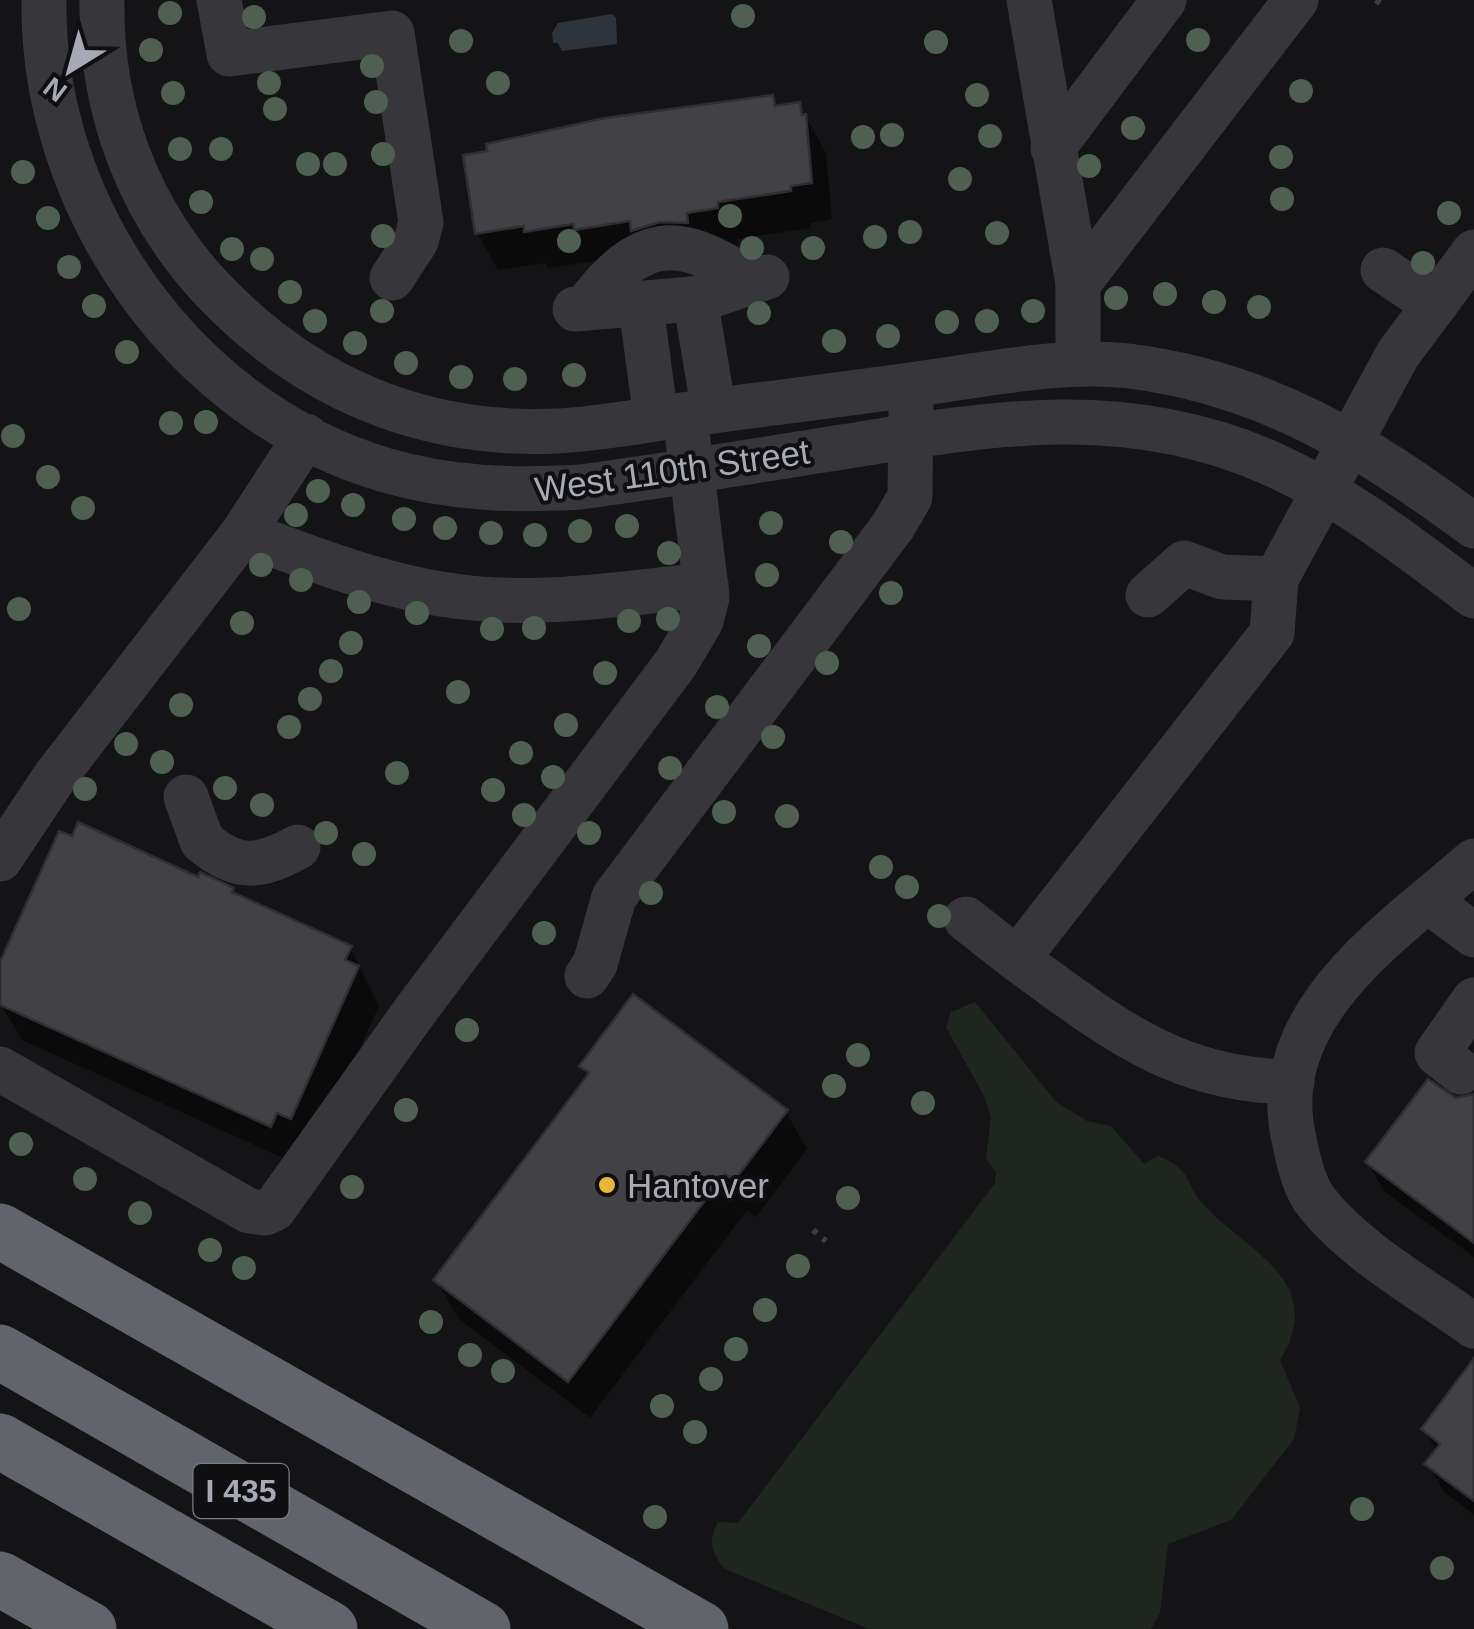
<svg xmlns="http://www.w3.org/2000/svg" width="1474" height="1629" font-family="Helvetica,sans-serif">
  <rect width="100%" height="100%" fill="#141416"/>
  <path fill="#1f2620" d="M975 1002 1056 1102 1087 1121 1111 1126 1144 1164 1158 1156C1194 1170 1182 1181 1204 1205 1248 1253 1328 1281 1280 1360L1300 1408 1294 1439 1231 1520 1168 1544 1160 1612 1151 1629H869L725 1569C712 1554 707 1542 718 1522L738 1523 995 1183 996 1172 986 1158 991 1117 984 1096 946 1027 951 1012Z"/>
  <polygon fill="#2d343b" points="612,14 616,18 617,44 562,51 558,43 553,43 552,33 558,23"/>
  <g fill="#0007">
    <polygon points="771,98 777,108 799,105 820,142 826,154 832,219 810,223 811,228 737,239 738,245 598,266 595,261 548,268 545,263 498,270 477,233 490,153 516,142 515,136"/>
    <polygon points="199,880 232,890 236,897 350,948 379,1006 312,1155 292,1162 22,1040 0,1003 0,968"/>
    <polygon points="582,1066 786,1112 807,1149 756,1217 747,1210 590,1418 458,1318 436,1280 589,1078"/>
    <polygon points="1474,1097 1474,1257 1384,1191 1368,1163 1456,1100"/>
    <polygon points="1474,1362 1474,1515 1444,1492 1428,1464 1437,1452 1424,1429"/>
  </g>
  <g fill="#414146" stroke="#2f2e32" stroke-width="2.5">
    <polygon points="773,95 775,106 800,102 802,115 806,114 812,183 791,186 791,191 718,202 718,208 687,213 688,223 660,222 631,231 630,221 574,230 573,224 524,232 524,226 475,234 463,155 487,151 486,144 605,118"/>
    <polygon points="78,822 198,877 200,872 234,888 232,892 352,946 345,960 359,966 291,1119 277,1113 271,1127 0,1005 0,962 59,831 72,836"/>
    <polygon points="633,994 788,1110 734,1181 725,1174 568,1382 433,1280 589,1073 579,1066"/>
    <polygon points="1428,1079 1456,1098 1474,1094 1474,1243 1365,1162"/>
    <polygon points="1474,1358 1474,1501 1424,1464 1440,1444 1421,1429"/>
  </g>
  <g fill="none" stroke-linecap="round" stroke-linejoin="round">
    <g stroke="#3c3d42" stroke-width="6" stroke-dasharray="5 8" stroke-linecap="butt">
      <polyline points="1376,0 1384,6"/>
      <polyline points="813,1230 826,1241"/>
    </g>
    <g stroke="#36363b" stroke-width="45">
      <path d="M44 0C41 206 184 411 385 470 450 489 513 491 580 487 670 475 760 460 849 446 996 422 1130 400 1272 464 1347 498 1409 547 1474 596"/>
      <path d="M102 0C100 108 138 210 212 289 305 387 421 437 556 431 600 429 644 420 689 414 772 403 855 393 938 381 1000 372 1066 359 1129 366 1266 383 1366 446 1474 526"/>
      <polyline points="219,0 229,54 392,33 421,222 416,241 392,278"/>
      <polyline points="1029,0 1078,284 1078,364"/>
      <polyline points="1053,148 1164,0"/>
      <polyline points="1383,270 1435,305"/>
      <polyline points="1078,284 1296,0"/>
      <polyline points="695,299 714,411"/>
      <polyline points="641,306 656,419"/>
      <path d="M585 308C640 235 677 231 751 282"/>
      <polyline points="575,309 704,298 767,277"/>
      <path d="M243 533C314 560 386 588 462 597 544 607 626 593 706 585"/>
      <polyline points="1148,595 1184,563 1222,577 1276,579"/>
      <path d="M186 797 202 841C237 871 260 868 298 847"/>
      <polyline points="0,859 54,778 243,533 306,436"/>
      <path d="M1474 861C1393 932 1265 1014 1294 1139 1298 1160 1304 1187 1317 1203 1357 1253 1423 1289 1474 1326"/>
      <polyline points="1428,901 1474,935"/>
      <polyline points="966,919 1017,959"/>
      <polyline points="587,976 595,964 614,897 893,526 910,497 911,407"/>
      <polyline points="0,1069 249,1211 265,1213 274,1209 415,1011 676,663 701,621 707,597 688,440"/>
      <polyline points="1461,1072 1437,1053 1474,1000"/>
      <path d="M1292 1082C1174 1081 1108 1025 1017 959L1272 633 1276 579 1398 354 1474 252"/>
    </g>
    <g stroke="#62646b" stroke-width="55">
      <polyline points="0,1231 701,1629"/>
      <polyline points="0,1352 483,1629"/>
      <polyline points="0,1441 330,1629"/>
      <polyline points="0,1579 89,1629"/>
    </g>
  </g>
  <g fill="#4f6052">
    <circle cx="170" cy="13" r="12"/>
    <circle cx="743" cy="16" r="12"/>
    <circle cx="254" cy="17" r="12"/>
    <circle cx="1198" cy="40" r="12"/>
    <circle cx="461" cy="41" r="12"/>
    <circle cx="936" cy="42" r="12"/>
    <circle cx="151" cy="50" r="12"/>
    <circle cx="372" cy="66" r="12"/>
    <circle cx="269" cy="83" r="12"/>
    <circle cx="498" cy="83" r="12"/>
    <circle cx="1301" cy="91" r="12"/>
    <circle cx="173" cy="93" r="12"/>
    <circle cx="977" cy="95" r="12"/>
    <circle cx="376" cy="102" r="12"/>
    <circle cx="275" cy="109" r="12"/>
    <circle cx="1133" cy="128" r="12"/>
    <circle cx="892" cy="135" r="12"/>
    <circle cx="990" cy="136" r="12"/>
    <circle cx="863" cy="137" r="12"/>
    <circle cx="180" cy="149" r="12"/>
    <circle cx="221" cy="149" r="12"/>
    <circle cx="383" cy="154" r="12"/>
    <circle cx="1281" cy="157" r="12"/>
    <circle cx="308" cy="164" r="12"/>
    <circle cx="335" cy="164" r="12"/>
    <circle cx="1089" cy="166" r="12"/>
    <circle cx="23" cy="172" r="12"/>
    <circle cx="960" cy="179" r="12"/>
    <circle cx="1282" cy="199" r="12"/>
    <circle cx="201" cy="202" r="12"/>
    <circle cx="1449" cy="213" r="12"/>
    <circle cx="730" cy="216" r="12"/>
    <circle cx="48" cy="218" r="12"/>
    <circle cx="910" cy="232" r="12"/>
    <circle cx="997" cy="233" r="12"/>
    <circle cx="383" cy="236" r="12"/>
    <circle cx="875" cy="237" r="12"/>
    <circle cx="569" cy="241" r="12"/>
    <circle cx="752" cy="248" r="12"/>
    <circle cx="813" cy="248" r="12"/>
    <circle cx="232" cy="249" r="12"/>
    <circle cx="262" cy="259" r="12"/>
    <circle cx="1423" cy="263" r="12"/>
    <circle cx="69" cy="267" r="12"/>
    <circle cx="290" cy="292" r="12"/>
    <circle cx="1165" cy="294" r="12"/>
    <circle cx="1116" cy="298" r="12"/>
    <circle cx="1214" cy="302" r="12"/>
    <circle cx="94" cy="306" r="12"/>
    <circle cx="1259" cy="307" r="12"/>
    <circle cx="382" cy="311" r="12"/>
    <circle cx="1033" cy="311" r="12"/>
    <circle cx="759" cy="313" r="12"/>
    <circle cx="315" cy="321" r="12"/>
    <circle cx="987" cy="321" r="12"/>
    <circle cx="947" cy="322" r="12"/>
    <circle cx="888" cy="336" r="12"/>
    <circle cx="834" cy="341" r="12"/>
    <circle cx="355" cy="343" r="12"/>
    <circle cx="127" cy="352" r="12"/>
    <circle cx="406" cy="363" r="12"/>
    <circle cx="574" cy="375" r="12"/>
    <circle cx="461" cy="377" r="12"/>
    <circle cx="515" cy="379" r="12"/>
    <circle cx="206" cy="422" r="12"/>
    <circle cx="171" cy="423" r="12"/>
    <circle cx="13" cy="436" r="12"/>
    <circle cx="48" cy="477" r="12"/>
    <circle cx="318" cy="491" r="12"/>
    <circle cx="353" cy="505" r="12"/>
    <circle cx="83" cy="508" r="12"/>
    <circle cx="296" cy="515" r="12"/>
    <circle cx="404" cy="519" r="12"/>
    <circle cx="771" cy="523" r="12"/>
    <circle cx="627" cy="526" r="12"/>
    <circle cx="445" cy="528" r="12"/>
    <circle cx="580" cy="531" r="12"/>
    <circle cx="491" cy="533" r="12"/>
    <circle cx="535" cy="535" r="12"/>
    <circle cx="841" cy="542" r="12"/>
    <circle cx="669" cy="553" r="12"/>
    <circle cx="261" cy="565" r="12"/>
    <circle cx="767" cy="575" r="12"/>
    <circle cx="301" cy="580" r="12"/>
    <circle cx="891" cy="593" r="12"/>
    <circle cx="359" cy="602" r="12"/>
    <circle cx="19" cy="609" r="12"/>
    <circle cx="417" cy="613" r="12"/>
    <circle cx="668" cy="619" r="12"/>
    <circle cx="629" cy="621" r="12"/>
    <circle cx="242" cy="623" r="12"/>
    <circle cx="534" cy="628" r="12"/>
    <circle cx="492" cy="629" r="12"/>
    <circle cx="351" cy="643" r="12"/>
    <circle cx="759" cy="646" r="12"/>
    <circle cx="827" cy="663" r="12"/>
    <circle cx="331" cy="671" r="12"/>
    <circle cx="605" cy="673" r="12"/>
    <circle cx="458" cy="692" r="12"/>
    <circle cx="310" cy="699" r="12"/>
    <circle cx="181" cy="705" r="12"/>
    <circle cx="717" cy="707" r="12"/>
    <circle cx="566" cy="725" r="12"/>
    <circle cx="289" cy="727" r="12"/>
    <circle cx="773" cy="737" r="12"/>
    <circle cx="126" cy="744" r="12"/>
    <circle cx="521" cy="753" r="12"/>
    <circle cx="162" cy="762" r="12"/>
    <circle cx="670" cy="768" r="12"/>
    <circle cx="397" cy="773" r="12"/>
    <circle cx="553" cy="777" r="12"/>
    <circle cx="225" cy="788" r="12"/>
    <circle cx="85" cy="789" r="12"/>
    <circle cx="493" cy="790" r="12"/>
    <circle cx="262" cy="805" r="12"/>
    <circle cx="724" cy="812" r="12"/>
    <circle cx="524" cy="815" r="12"/>
    <circle cx="787" cy="816" r="12"/>
    <circle cx="326" cy="833" r="12"/>
    <circle cx="589" cy="833" r="12"/>
    <circle cx="364" cy="854" r="12"/>
    <circle cx="881" cy="867" r="12"/>
    <circle cx="907" cy="887" r="12"/>
    <circle cx="651" cy="893" r="12"/>
    <circle cx="939" cy="916" r="12"/>
    <circle cx="544" cy="933" r="12"/>
    <circle cx="467" cy="1030" r="12"/>
    <circle cx="858" cy="1055" r="12"/>
    <circle cx="834" cy="1086" r="12"/>
    <circle cx="923" cy="1103" r="12"/>
    <circle cx="406" cy="1110" r="12"/>
    <circle cx="21" cy="1144" r="12"/>
    <circle cx="85" cy="1179" r="12"/>
    <circle cx="352" cy="1187" r="12"/>
    <circle cx="848" cy="1198" r="12"/>
    <circle cx="140" cy="1213" r="12"/>
    <circle cx="210" cy="1250" r="12"/>
    <circle cx="798" cy="1266" r="12"/>
    <circle cx="244" cy="1268" r="12"/>
    <circle cx="765" cy="1310" r="12"/>
    <circle cx="431" cy="1322" r="12"/>
    <circle cx="736" cy="1349" r="12"/>
    <circle cx="470" cy="1355" r="12"/>
    <circle cx="503" cy="1371" r="12"/>
    <circle cx="711" cy="1379" r="12"/>
    <circle cx="662" cy="1406" r="12"/>
    <circle cx="695" cy="1432" r="12"/>
    <circle cx="1362" cy="1509" r="12"/>
    <circle cx="655" cy="1517" r="12"/>
    <circle cx="1442" cy="1568" r="12"/>
  </g>
  <circle fill="#e7b73b" stroke="#0f0f11" stroke-width="4" cx="607" cy="1185" r="10"/>
  <g text-anchor="middle" dominant-baseline="central" stroke-width="8" stroke-linejoin="round" paint-order="stroke">
    <rect fill="#0f0f11" stroke="#797c84" stroke-width="2.5" x="193.5" y="1464" width="95" height="54" rx="8"/>
    <g font-size="32" font-weight="bold" fill="#a7aab5">
      <text x="241" y="1491">I 435</text>
    </g>
    <g font-size="35" fill="#a7aab5" stroke="#0f0f11">
      <text transform="translate(672 470) rotate(-8)">West 110th Street</text>
    </g>
    <g font-size="35" fill="#a7aab5" stroke="#0f0f11" text-anchor="start">
      <text x="627" y="1185">Hantover</text>
    </g>
  </g>
  <g transform="translate(70 70) rotate(217)" stroke="#0f0f11" stroke-width="8" paint-order="stroke">
  <path d="M0-8L18 38L0 25L-18 38Z" fill="#a7aab5"/>
  <text y="-15" font-size="28" font-weight="bold" text-anchor="middle" fill="#a7aab5">N</text>
  </g>
</svg>
